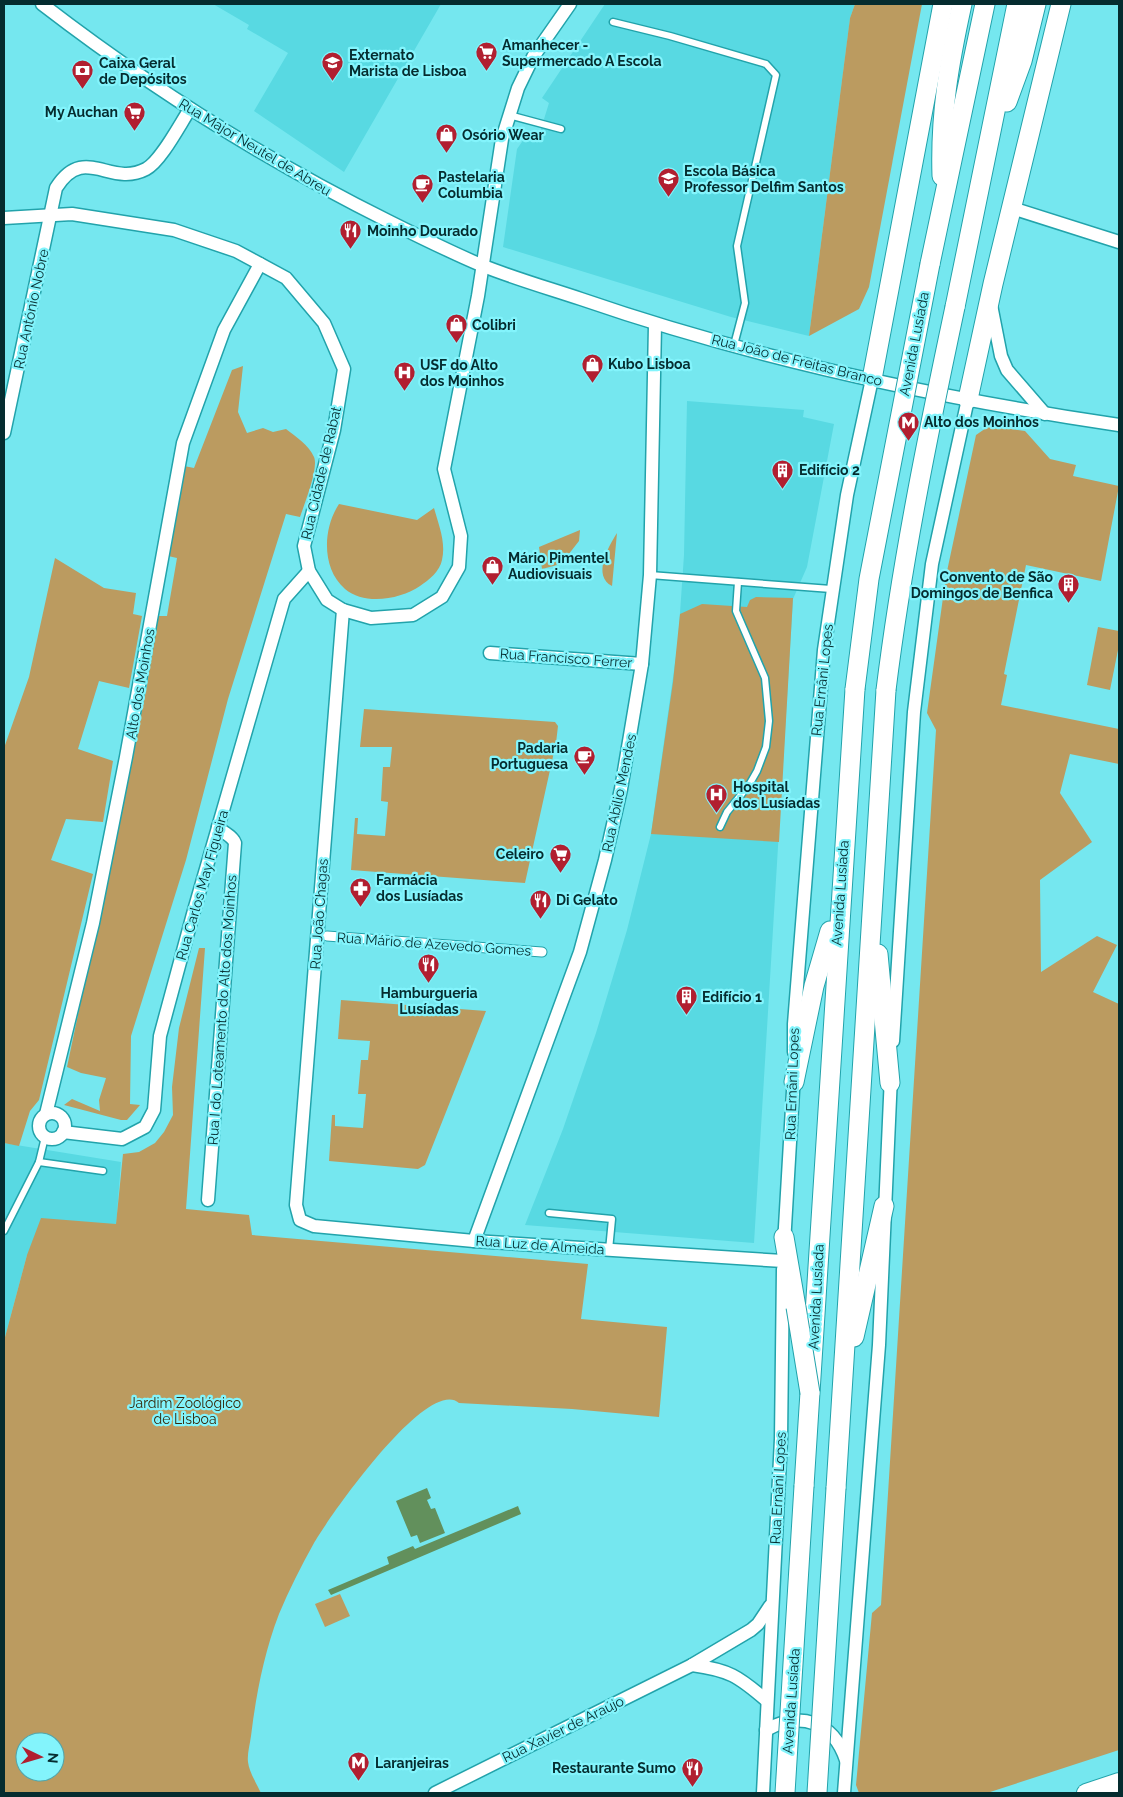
<svg xmlns="http://www.w3.org/2000/svg" width="1123" height="1797" font-family="Raleway,sans-serif">
  <rect width="100%" height="100%" fill="#75e7ef"/>
  <g fill="#58d9e2">
    <polygon points="213,4 441,4 344,172 254,111 288,53 247,29 249,25"/>
    <polygon points="605,4 855,4 850,18 809,336 731,317 503,247 517,149 524,139 540,132 549,103 542,98"/>
    <polygon points="687,401 804,410 803,417 834,424 807,567 793,599 754,1243 525,1225 563,1129 596,1033 627,930 651,834 678,642 684,555"/>
    <polygon points="4,1143 121,1162 116,1227 27,1255 4,1341"/>
  </g>
  <g fill="#bb9b60" fill-rule="evenodd">
    <polygon points="855,4 922,4 869,287 859,309 809,336 850,18"/>
    <path d="M243 366 238 412 247 433 263 428 273 432 286 429C296 437 309 445 314 457 319 468 304 505 300 517L286 514 228 699 186 860 131 1036 130 1104 140 1105 127 1120H121L64 1105 72 1099 100 1111 99 1100 106 1078 81 1073 67 1067 147 686 156 616H167L177 558 168 556 184 466 194 468 232 370Z"/>
    <polygon points="989,426 1025,431 1050,459 1076,465 1073,476 1119,486 1101,581 1026,565 1004,674 1007,675 1001,705 1119,729 1119,764 1070,754 1060,793 1092,842 1040,880 1041,972 1097,936 1117,945 1093,992 1119,1004 1119,1750 987,1793 859,1793 856,1785 872,1613 881,1605 936,730 927,713 946,576 976,435"/>
    <path d="M339 504 417 520 434 508C439 526 446 542 442 560 440 571 429 580 420 586 401 599 365 606 345 589 321 568 323 528 339 504Z"/>
    <polygon points="580,530 579,541 561,564 542,569 539,547"/>
    <path d="M617 533 612 586C592 576 608 547 617 533Z"/>
    <polygon points="55,558 104,588 136,593 133,614 142,616 129,688 99,681 78,749 113,761 103,822 66,819 51,860 93,874 39,1100 30,1111 19,1146 4,1143 4,748 29,677"/>
    <polygon points="756,597 793,598 779,842 651,834 673,682 680,614 702,604 747,607 750,600"/>
    <polygon points="1098,627 1119,631 1119,645 1110,690 1087,685"/>
    <polygon points="364,709 555,722 558,726 556,743 525,883 351,870 355,818 358,818 357,834 385,836 388,802 381,801 383,767 390,767 392,747 360,747"/>
    <path d="M199 948H205L186 1209 249 1215 252 1235 588 1264 581 1319 667 1327 659 1417 572 1409 459 1403C427 1376 328 1519 314 1543 301 1566 289 1590 279 1614 264 1653 256 1695 251 1736 250 1744 247 1754 248 1762 249 1772 257 1784 261 1793H4V1341L27 1255 41 1218 116 1224 123 1154 139 1152 155 1143 164 1132 173 1115 172 1087 179 1028ZM25 1742H55V1772H25Z"/>
    <polygon points="341,1000 486,1011 425,1165 418,1169 329,1161 332,1115 335,1115 335,1126 363,1128 366,1094 358,1094 361,1060 368,1060 370,1041 338,1039"/>
    <polygon points="340,1594 350,1616 325,1627 315,1604"/>
  </g>
  <g fill="#62905c">
    <polygon points="427,1488 431,1498 427,1500 431,1509 435,1508 445,1533 420,1543 417,1535 411,1537 396,1501"/>
    <polygon points="518,1506 521,1514 331,1595 328,1590 389,1564 387,1557 413,1546 415,1549"/>
  </g>
  <g fill="none" stroke-linecap="round" stroke-linejoin="round">
    <defs>
      <g id="service">
        <polyline points="613,22 670,36 766,64 776,75 737,246 745,303 734,345"/>
        <polyline points="509,115 561,129"/>
        <polyline points="650,575 831,589"/>
        <polyline points="720,827 727,812 749,785 757,771 766,747 769,721 765,678 736,611 738,582"/>
        <polyline points="39,1162 103,1171"/>
        <polyline points="549,1213 612,1219 609,1250"/>
        <polyline points="4,1231 39,1162 45,1137"/>
      </g>
      <polyline id="pedestrian" points="327,936 542,952"/>
      <g id="minor">
        <path d="M42 4C151 88 267 161 390 222 420 237 450 252 481 265 513 278 548 288 581 299 755 359 937 398 1119 425"/>
        <polyline points="1012,208 1119,242"/>
        <polyline points="4,218 72,214 174,230 236,251 286,278 324,323 344,369 334,430 304,546 309,571 327,600 343,610 371,618 413,615 442,597 459,567 461,536 444,469 478,296 502,139 518,88 533,57 570,4"/>
        <polyline points="991,305 1001,356 1007,370 1045,414"/>
        <path d="M4 433 56 188C84 143 110 188 146 169 161 161 180 124 190 109"/>
        <polyline points="343,610 296,1205 300,1220 314,1226 474,1241 783,1261"/>
        <polyline points="490,653 642,664"/>
        <polyline points="893,1041 914,712 932,564 968,399"/>
        <polyline points="794,1052 794,1024 824,650 847,495 872,379"/>
        <circle cx="52" cy="1126" r="13"/>
        <polyline points="46,1114 93,923 126,757 183,443 224,330 260,264"/>
        <polyline points="63,1132 122,1139 145,1127 154,1110 160,1036 193,914 284,599 309,571"/>
        <path d="M208 1200 235 843C233 836 223 833 218 827"/>
        <polyline points="474,1241 580,952 605,860 621,789 642,664 650,575 655,325"/>
        <polyline points="784,1244 794,1074"/>
        <path d="M692 1665C729 1670 738 1676 766 1700"/>
        <path d="M766 1730C800 1711 833 1721 846 1760"/>
        <polyline points="435,1793 692,1665 751,1630 758,1624 770,1606"/>
        <polyline points="763,1793 781,1439 783,1269"/>
        <polyline points="844,1793 879,1345 891,1076"/>
      </g>
      <polyline id="secondary" points="1086,1793 1119,1782"/>
      <g id="primary">
        <polyline points="1007,102 1022,61 1036,4"/>
        <path d="M942 176C940 115 949 63 962 4"/>
        <polyline points="930,264 985,4"/>
        <polyline points="955,307 1017,4"/>
        <polyline points="872,379 943,4"/>
        <polyline points="968,399 993,284 1061,4"/>
        <polyline points="878,954 890,1083"/>
        <polyline points="794,1082 814,986 830,931"/>
        <polyline points="784,1237 796,1307"/>
        <polyline points="854,1337 884,1206"/>
        <polyline points="804,1486 855,689"/>
        <polyline points="836,1488 886,690"/>
      </g>
    </defs>
    <use href="#service" stroke="#22a3ab" stroke-width="9"/>
    <use href="#pedestrian" stroke="#22a3ab" stroke-width="11"/>
    <use href="#minor" stroke="#22a3ab" stroke-width="15"/>
    <use href="#secondary" stroke="#22a3ab" stroke-width="20"/>
    <use href="#primary" stroke="#22a3ab" stroke-width="21"/>
    <use href="#service" stroke="#fff" stroke-width="6"/>
    <use href="#pedestrian" stroke="#fff" stroke-width="9"/>
    <use href="#minor" stroke="#fff" stroke-width="12"/>
    <use href="#secondary" stroke="#fff" stroke-width="18"/>
    <use href="#primary" stroke="#fff" stroke-width="19"/>
    <defs>
      <g id="primary-bridge">
        <polyline points="855,689 869,579 930,264"/>
        <path d="M886 690C902 561 928 434 955 307"/>
        <polyline points="796,1307 810,1393"/>
        <polyline points="785,1793 804,1486"/>
        <polyline points="817,1793 836,1488"/>
      </g>
    </defs>
    <use href="#primary-bridge" stroke="#22a3ab" stroke-width="21" stroke-linecap="butt"/>
    <use href="#primary-bridge" stroke="#fff" stroke-width="19"/>
  </g>
  <defs>
    <symbol id="supermarket-pin" viewBox="-11 -11 22 30"><path d="M0 17L-7.5 6A9.5 9.5 0 1 1 7.5 6Z" fill="#b11f30" stroke="#83f4fc"/><path d="M-6-5.5h2.5l.6 2H6L4.5 2H-2.5L-4.4-4H-6ZM-1.5 3.2a1.3 1.3 0 1 0 .1 0ZM3 3.2a1.3 1.3 0 1 0 .1 0Z" fill="#fff"/></symbol>
    <symbol id="school-pin" viewBox="-11 -11 22 30"><path d="M0 17L-7.5 6A9.5 9.5 0 1 1 7.5 6Z" fill="#b11f30" stroke="#83f4fc"/><path d="M0-5L7-2L0 1L-7-2ZM-4 1L0 2.5L4 1V4Q0 6-4 4Z" fill="#fff"/></symbol>
    <symbol id="bank-pin" viewBox="-11 -11 22 30"><path d="M0 17L-7.5 6A9.5 9.5 0 1 1 7.5 6Z" fill="#b11f30" stroke="#83f4fc"/><path d="M-6-4H6V4H-6ZM0-2.3a2.3 2.3 0 1 0 0 4.6a2.3 2.3 0 1 0 0-4.6Z" fill="#fff"/></symbol>
    <symbol id="shop-pin" viewBox="-11 -11 22 30"><path d="M0 17L-7.5 6A9.5 9.5 0 1 1 7.5 6Z" fill="#b11f30" stroke="#83f4fc"/><path d="M-5-2.5h2.3a2.7 3.5 0 0 1 5.4 0H5L5.5 6h-11ZM-1.5-2.5h3a1.5 2.3 0 0 0-3 0Z" fill="#fff"/></symbol>
    <symbol id="cafe-pin" viewBox="-11 -11 22 30"><path d="M0 17L-7.5 6A9.5 9.5 0 1 1 7.5 6Z" fill="#b11f30" stroke="#83f4fc"/><path d="M-5.5-4.5H6V0H3Q3 3.5 0 3.5H-2.5Q-5.5 3.5-5.5 0ZM3-3.2v2h1.7v-2ZM-6 4.5H4V6H-6Z" fill="#fff"/></symbol>
    <symbol id="restaurant-pin" viewBox="-11 -11 22 30"><path d="M0 17L-7.5 6A9.5 9.5 0 1 1 7.5 6Z" fill="#b11f30" stroke="#83f4fc"/><path d="M-5-6h1v4h1v-4h1v4h1v-4h1v5L-1.5 .5V6h-2V.5L-5-1ZM5-6V6H3V1.5H1.5Q1.5-4 5-6Z" fill="#fff"/></symbol>
    <symbol id="hospital-pin" viewBox="-11 -11 22 30"><path d="M0 17L-7.5 6A9.5 9.5 0 1 1 7.5 6Z" fill="#b11f30" stroke="#83f4fc"/><path d="M-5-5h3v3.5h4V-5h3V5h-3V1.5h-4V5h-3Z" fill="#fff"/></symbol>
    <symbol id="metro-pin" viewBox="-11 -11 22 30"><path d="M0 17L-7.5 6A9.5 9.5 0 1 1 7.5 6Z" fill="#b11f30" stroke="#83f4fc"/><path d="M-5.5 5V-5H-3L0 0L3-5H5.5V5H3V-.5L0 4L-3-.5V5Z" fill="#fff"/></symbol>
    <symbol id="building-pin" viewBox="-11 -11 22 30"><path d="M0 17L-7.5 6A9.5 9.5 0 1 1 7.5 6Z" fill="#b11f30" stroke="#83f4fc"/><path d="M-4-6H4V6H1V3H-1V6H-4ZM-2.5-4.3h1.7v1.8h-1.7ZM.8-4.3h1.7v1.8H.8ZM-2.5-1h1.7V.8h-1.7ZM.8-1h1.7V.8H.8Z" fill="#fff"/></symbol>
    <symbol id="pharmacy-pin" viewBox="-11 -11 22 30"><path d="M0 17L-7.5 6A9.5 9.5 0 1 1 7.5 6Z" fill="#b11f30" stroke="#83f4fc"/><path d="M-2-6h4v4h4v4h-4v4h-4v-4h-4v-4h4Z" fill="#fff"/></symbol>
  </defs>
  <g fill-rule="evenodd">
    <use href="#supermarket-pin" x="474" y="40" width="25" height="34"/>
    <use href="#school-pin" x="320" y="50" width="25" height="34"/>
    <use href="#bank-pin" x="70" y="58" width="25" height="34"/>
    <use href="#supermarket-pin" x="122" y="100" width="25" height="34"/>
    <use href="#shop-pin" x="434" y="122" width="25" height="34"/>
    <use href="#school-pin" x="656" y="166" width="25" height="34"/>
    <use href="#cafe-pin" x="410" y="172" width="25" height="34"/>
    <use href="#restaurant-pin" x="338" y="218" width="25" height="34"/>
    <use href="#shop-pin" x="444" y="312" width="25" height="34"/>
    <use href="#shop-pin" x="580" y="352" width="25" height="34"/>
    <use href="#hospital-pin" x="392" y="360" width="25" height="34"/>
    <use href="#metro-pin" x="896" y="410" width="25" height="34"/>
    <use href="#building-pin" x="770" y="458" width="25" height="34"/>
    <use href="#shop-pin" x="480" y="554" width="25" height="34"/>
    <use href="#building-pin" x="1056" y="572" width="25" height="34"/>
    <use href="#cafe-pin" x="572" y="744" width="25" height="34"/>
    <use href="#hospital-pin" x="704" y="782" width="25" height="34"/>
    <use href="#supermarket-pin" x="548" y="842" width="25" height="34"/>
    <use href="#pharmacy-pin" x="348" y="876" width="25" height="34"/>
    <use href="#restaurant-pin" x="528" y="888" width="25" height="34"/>
    <use href="#restaurant-pin" x="416" y="952" width="25" height="34"/>
    <use href="#building-pin" x="674" y="984" width="25" height="34"/>
    <use href="#metro-pin" x="346" y="1750" width="25" height="34"/>
    <use href="#restaurant-pin" x="680" y="1756" width="25" height="34"/>
  </g>
  <g text-anchor="middle" dominant-baseline="central" stroke-width="4.5" stroke-linejoin="round" paint-order="stroke">
    <g font-size="14" font-weight="bold" fill="#052c2f" stroke="#83f4fc" text-anchor="start">
      <text x="502" y="45">Amanhecer -<tspan x="502" dy="16">Supermercado A Escola</tspan></text>
      <text x="349" y="55">Externato<tspan x="349" dy="16">Marista de Lisboa</tspan></text>
      <text x="99" y="63">Caixa Geral<tspan x="99" dy="16">de Depósitos</tspan></text>
      <text x="118" y="112" text-anchor="end">My Auchan</text>
      <text x="462" y="135">Osório Wear</text>
      <text x="684" y="171">Escola Básica<tspan x="684" dy="16">Professor Delfim Santos</tspan></text>
      <text x="438" y="177">Pastelaria<tspan x="438" dy="16">Columbia</tspan></text>
      <text x="367" y="231">Moinho Dourado</text>
      <text x="472" y="325">Colibri</text>
      <text x="608" y="364">Kubo Lisboa</text>
      <text x="420" y="365">USF do Alto<tspan x="420" dy="16">dos Moinhos</tspan></text>
      <text x="924" y="422">Alto dos Moinhos</text>
      <text x="799" y="470">Edifício 2</text>
      <text x="508" y="558">Mário Pimentel<tspan x="508" dy="16">Audiovisuais</tspan></text>
      <text x="1053" y="577" text-anchor="end">Convento de São<tspan x="1053" dy="16">Domingos de Benfica</tspan></text>
      <text x="568" y="748" text-anchor="end">Padaria<tspan x="568" dy="16">Portuguesa</tspan></text>
      <text x="733" y="787">Hospital<tspan x="733" dy="16">dos Lusíadas</tspan></text>
      <text x="544" y="854" text-anchor="end">Celeiro</text>
      <text x="376" y="880">Farmácia<tspan x="376" dy="16">dos Lusíadas</tspan></text>
      <text x="556" y="900">Di Gelato</text>
      <text x="429" y="993" text-anchor="middle">Hamburgueria<tspan x="429" dy="16">Lusíadas</tspan></text>
      <text x="702" y="997">Edifício 1</text>
      <text x="375" y="1763">Laranjeiras</text>
      <text x="676" y="1768" text-anchor="end">Restaurante Sumo</text>
    </g>
    <g font-size="14" fill="#052c2f" stroke="#83f4fc">
      <text transform="translate(255 147) rotate(31)">Rua Major Neutel de Abreu</text>
      <text transform="translate(31 309) rotate(-78)">Rua António Nobre</text>
      <text transform="translate(914 344) rotate(-79)">Avenida Lusíada</text>
      <text transform="translate(797 360) rotate(14)">Rua João de Freitas Branco</text>
      <text transform="translate(321 473) rotate(-77)">Rua Cidade de Rabat</text>
      <text transform="translate(566 658) rotate(4)">Rua Francisco Ferrer</text>
      <text transform="translate(822 680) rotate(-84)">Rua Ernâni Lopes</text>
      <text transform="translate(140 684) rotate(-80)">Alto dos Moinhos</text>
      <text transform="translate(619 793) rotate(-78)">Rua Abílio Mendes</text>
      <text transform="translate(202 885) rotate(-74)">Rua Carlos May Figueira</text>
      <text transform="translate(840 893) rotate(-86)">Avenida Lusíada</text>
      <text transform="translate(319 914) rotate(-86)">Rua João Chagas</text>
      <text transform="translate(434 944) rotate(4)">Rua Mário de Azevedo Gomes</text>
      <text transform="translate(222 1010) rotate(-86)">Rua I do Loteamento do Alto dos Moinhos</text>
      <text transform="translate(792 1084) rotate(-88)">Rua Ernâni Lopes</text>
      <text transform="translate(540 1245) rotate(4)">Rua Luz de Almeida</text>
      <text transform="translate(816 1297) rotate(-87)">Avenida Lusíada</text>
      <text transform="translate(778 1488) rotate(-87)">Rua Ernâni Lopes</text>
      <text transform="translate(791 1701) rotate(-86)">Avenida Lusíada</text>
      <text transform="translate(563 1729) rotate(-26)">Rua Xavier de Araújo</text>
    </g>
    <g font-size="14" fill="#36280b" stroke="#83f4fc">
      <text x="185" y="1403">Jardim Zoológico<tspan x="185" dy="16">de Lisboa</tspan></text>
    </g>
  </g>
  <rect width="1123" height="1797" fill="none" stroke="#052c2f" stroke-width="10"/>
  <g transform="translate(40 1757) rotate(95)"><circle r="24" fill="#83f4fc" stroke="#51a4aa"/>
  <path d="M0-4L9 19L0 12L-9 19Z" fill="#b11f30"/>
  <text y="-8" font-size="14" font-weight="bold" text-anchor="middle" fill="#052c2f">N</text>
  </g>
</svg>
